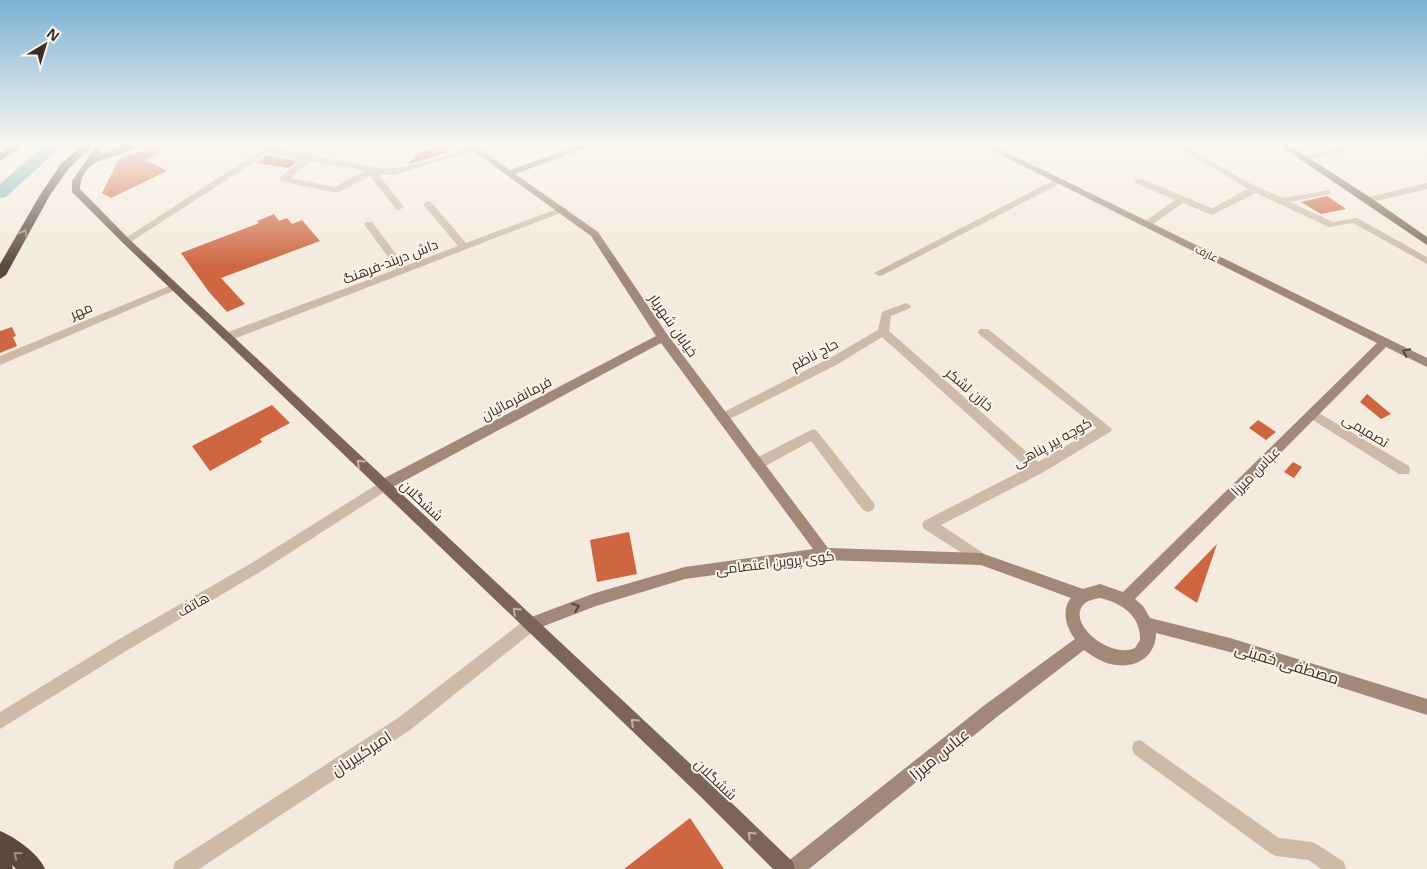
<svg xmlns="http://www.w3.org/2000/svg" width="1427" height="869" font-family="'Open Sans',Cairo,sans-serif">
  <rect width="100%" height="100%" fill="#f4eadd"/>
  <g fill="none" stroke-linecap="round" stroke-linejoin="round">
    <polygon fill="#79b0b3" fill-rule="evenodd" points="45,145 63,145 6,197 0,198 0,184"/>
  </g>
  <g fill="#ce6641">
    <polygon points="444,145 450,152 408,164 418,153"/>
    <polygon points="157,146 160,153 145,160 167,171 111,198 102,193 119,159"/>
    <polygon points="268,155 298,161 288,168 256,163"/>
    <polygon points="1327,196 1346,209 1321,214 1301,202"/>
    <polygon points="274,214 279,221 287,218 292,224 302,220 320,241 221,278 245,304 227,312 209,292 181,253 259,223 257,221"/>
    <polygon points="12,327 16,336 13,337 17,346 0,353 0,331"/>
    <polygon points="1367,394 1391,414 1381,419 1360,402"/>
    <polygon points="272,405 290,423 260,439 262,442 210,471 192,446"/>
    <polygon points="1258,420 1276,432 1266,440 1249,428"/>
    <polygon points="1293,462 1302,467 1294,478 1284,472"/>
    <polygon points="629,532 637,574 597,582 590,540"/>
    <polygon points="1217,544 1197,603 1174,588"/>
    <polygon points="690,818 724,869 624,869"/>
  </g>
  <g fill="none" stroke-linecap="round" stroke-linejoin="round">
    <g fill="#cdbaa7" fill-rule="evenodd">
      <path d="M269 145H279L274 149 370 166C396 176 446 154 475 146L479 149 394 175 378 174 404 207 399 210 396 209 370 176 337 193 280 181V177L302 160 268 153 129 243 126 244 121 241ZM311 161 367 171 354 176 335 187 290 178Z"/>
      <polygon points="1115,145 1124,145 1125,147 1121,150"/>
      <polygon points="1174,145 1184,145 1247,182 1282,198 1330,190 1330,194 1290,202 1333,222 1357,218 1427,257 1427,264 1353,223 1329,227 1256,193 1212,215 1183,203 1150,226 1144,226 1144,222 1175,200 1135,183 1135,179 1141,179 1212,208 1248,189"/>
      <polygon points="1355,145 1372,145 1303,161 1299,158 1303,155"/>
      <polygon points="1058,178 1061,179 1061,183 883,275 879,276 874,273"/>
      <polygon points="1427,183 1427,189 1368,203 1363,200 1365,198"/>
      <polygon points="428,201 431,202 466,243 560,208 566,208 568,210 231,340 223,340 221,337 223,334 397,269 364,224 366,222 372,222 405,266 458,246 423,204"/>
      <polygon points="174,284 178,285 179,287 178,289 0,365 0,356"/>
      <polygon points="906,303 911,306 910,308 891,316 889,331 1038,462 1097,428 980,335 978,332 980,329 988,329 1112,429 1110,432 1042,473 941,525 986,555 988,559 986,563 981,565 924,529 922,525 924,521 1027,468 882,337 838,364 726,421 718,421 716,418 718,415 830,358 878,330 882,312"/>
      <polygon points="1312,409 1409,466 1410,470 1409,474 1399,474 1308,417 1306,414 1308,411"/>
      <polygon points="813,429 817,431 873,502 875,506 873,510 868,512 863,510 811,441 762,468 752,468 751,464 752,460"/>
      <polygon points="384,480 389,481 391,485 389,489 260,572 126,651 0,729 0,712 116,641 250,564"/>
      <polygon points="531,617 536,619 539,624 536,629 410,730 199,869 173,869 175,862 398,718 526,619"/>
      <polygon points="1140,740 1279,838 1312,842 1318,845 1344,862 1346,869 1321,869 1309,860 1276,856 1270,853 1134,754 1132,748 1134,742"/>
    </g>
    <path fill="#a18878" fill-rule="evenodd" d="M465 145H475L510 170 581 145H594L515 174 598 232 667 334 828 548 981 553 1083 589 1100 584 1123 592 1377 343 981 145H992L1427 358V367L1386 347 1135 599 1143 606 1150 618 1230 638 1427 699V715L1230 652 1156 633C1156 655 1138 668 1116 665 1105 664 1093 657 1084 650L998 716 809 869H785L787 862 986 704 1075 639C1066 628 1061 609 1071 598L981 565 824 560 685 579 596 606 531 631 526 629 523 624 526 619 595 593 685 567 813 549 661 343 389 489 384 490 379 489 377 485 379 481 656 336 591 236ZM1100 598C1122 603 1141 616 1140 640L1135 648C1109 660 1064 621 1085 603 1089 600 1095 599 1100 598Z"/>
    <g fill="#7c6558" fill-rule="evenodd">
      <path d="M97 145H105L99 155 126 145H138C117 162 83 153 80 189L129 239 712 784 793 862 795 869H773L700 796 123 243 72 192V181Z"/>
      <polygon points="1279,145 1289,145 1371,198 1427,237 1427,245"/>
    </g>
    <g fill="#5b483f" fill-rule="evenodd">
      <polygon points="11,145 23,145 0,161 0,153"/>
      <polygon points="82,145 93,145 69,168 50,195 6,275 0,279 0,264 40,195 61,164"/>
      <path d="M0 831C15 837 39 854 45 869H16L12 865 13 869H0Z"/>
    </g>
  </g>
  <defs><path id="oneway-chevron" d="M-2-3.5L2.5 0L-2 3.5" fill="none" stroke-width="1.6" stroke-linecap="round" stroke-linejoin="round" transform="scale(1.25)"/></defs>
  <g stroke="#9b8c83">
    <use href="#oneway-chevron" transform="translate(24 233) rotate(-61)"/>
    <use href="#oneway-chevron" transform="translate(17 855) rotate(-141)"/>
  </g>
  <g stroke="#53443c">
    <use href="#oneway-chevron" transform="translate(1406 352) rotate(-154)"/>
    <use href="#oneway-chevron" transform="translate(576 607) rotate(-21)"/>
  </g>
  <g stroke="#c2b3a8">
    <use href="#oneway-chevron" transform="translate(360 463) rotate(-137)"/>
    <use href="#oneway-chevron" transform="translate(516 611) rotate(-137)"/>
    <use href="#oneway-chevron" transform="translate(634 722) rotate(-137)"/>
    <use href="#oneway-chevron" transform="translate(751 835) rotate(-136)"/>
  </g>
  <linearGradient id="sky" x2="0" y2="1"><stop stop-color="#7bb2d3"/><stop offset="0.54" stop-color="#faf6f0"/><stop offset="1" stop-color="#faf6f0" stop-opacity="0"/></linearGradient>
  <rect width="1427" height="267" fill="url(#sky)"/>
  <g text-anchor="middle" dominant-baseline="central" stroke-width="4" stroke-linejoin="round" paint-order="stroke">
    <g font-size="11" fill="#392e28" stroke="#fbf3ea">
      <text transform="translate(1207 253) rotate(26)">عارف</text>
    </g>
    <g font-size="14" fill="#392e28" stroke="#fbf3ea">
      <text transform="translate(390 261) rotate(-21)">داش دربند-فرهنگ</text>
      <text transform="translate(81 310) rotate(-23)">مهر</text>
      <text transform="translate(674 325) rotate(55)">خیابان شهریار</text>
      <text transform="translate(814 354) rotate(-28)">حاج ناظم</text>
      <text transform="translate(970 389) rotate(41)">خازن لشکر</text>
      <text transform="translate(516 398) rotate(-28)">فرمانفرمائیان</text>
      <text transform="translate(1366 430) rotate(31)">تصمیمی</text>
      <text transform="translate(1052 442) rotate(-29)">کوچه پیر پناهی</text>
      <text transform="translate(1255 471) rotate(-45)">عباس میرزا</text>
      <text transform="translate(422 500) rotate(43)">ششگلان</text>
      <text transform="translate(775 562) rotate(-7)">کوی پروین اعتصامی</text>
      <text transform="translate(193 604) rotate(-30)">هاتف</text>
      <text transform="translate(716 779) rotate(44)">ششگلان</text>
    </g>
    <g font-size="16" fill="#392e28" stroke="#fbf3ea">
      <text transform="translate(1287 663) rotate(17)">مصطفی خمینی</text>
      <text transform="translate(361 753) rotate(-33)">امیرکبیریان</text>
      <text transform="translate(939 754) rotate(-39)">عباس میرزا</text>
    </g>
  </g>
  <g transform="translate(45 45) rotate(38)" stroke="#fbf3ea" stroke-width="4" paint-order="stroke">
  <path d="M0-4L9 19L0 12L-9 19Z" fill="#392e28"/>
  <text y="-8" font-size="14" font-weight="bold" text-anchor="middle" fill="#392e28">N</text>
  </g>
</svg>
